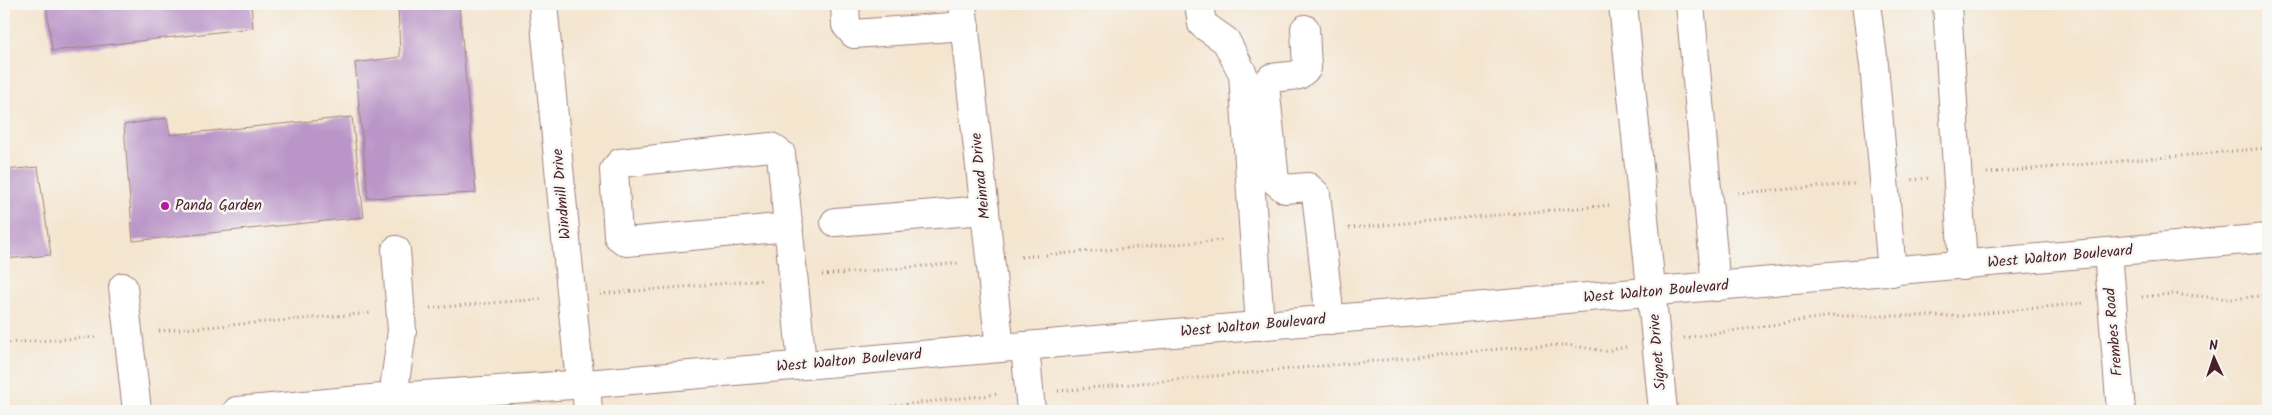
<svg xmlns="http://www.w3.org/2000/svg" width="2272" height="415" font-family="Kalam,sans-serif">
  <rect width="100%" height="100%" fill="#f6f6f2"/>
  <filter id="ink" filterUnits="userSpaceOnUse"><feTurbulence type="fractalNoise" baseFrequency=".02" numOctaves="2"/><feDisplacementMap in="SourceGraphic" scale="10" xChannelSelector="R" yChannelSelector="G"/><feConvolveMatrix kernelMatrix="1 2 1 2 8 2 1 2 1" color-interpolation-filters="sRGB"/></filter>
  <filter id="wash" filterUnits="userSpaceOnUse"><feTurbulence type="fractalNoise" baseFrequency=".0096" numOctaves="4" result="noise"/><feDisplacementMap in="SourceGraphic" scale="20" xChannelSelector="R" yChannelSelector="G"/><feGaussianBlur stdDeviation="1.12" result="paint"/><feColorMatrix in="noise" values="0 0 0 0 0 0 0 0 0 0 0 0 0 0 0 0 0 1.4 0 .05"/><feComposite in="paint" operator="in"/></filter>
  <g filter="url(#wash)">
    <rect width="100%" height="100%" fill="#f4e5cf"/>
    <g id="blocks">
      <g fill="#ba95c7">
        <polygon points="46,4 251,4 253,28 52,51"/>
        <polygon points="398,4 459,4 476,193 368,198 355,63 400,57"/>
        <polygon points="352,117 364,217 133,241 124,125 167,118 170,135"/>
        <polygon points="38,167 51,255 4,259 4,170"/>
      </g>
    </g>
  </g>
  <g filter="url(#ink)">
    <use href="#blocks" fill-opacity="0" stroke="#9f827d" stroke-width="1"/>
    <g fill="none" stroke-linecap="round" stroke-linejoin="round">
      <defs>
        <g id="minor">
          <polyline points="543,4 580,383"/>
          <polyline points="845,4 846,25 854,34 965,26"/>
          <polyline points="962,4 1000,348"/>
          <polyline points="1199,4 1202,24 1226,41 1243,74 1260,326"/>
          <polyline points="1623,4 1663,411"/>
          <polyline points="1690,4 1716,287"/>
          <polyline points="1866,4 1874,65 1892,272"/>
          <polyline points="1947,4 1963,266"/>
          <polyline points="1305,29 1307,68 1299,75 1271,78 1265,85 1275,181 1285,189 1308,187 1316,194 1330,320"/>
          <polyline points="835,222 985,210"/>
          <polyline points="789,227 626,242 618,236 614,170 620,163 771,147 781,154 802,364"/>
          <polyline points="2108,252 2121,411"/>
          <polyline points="123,287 137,411"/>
          <polyline points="1025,346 1031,411"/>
          <polyline points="586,384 588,411"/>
          <polyline points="394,411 393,397 402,331 396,250"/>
        </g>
        <polyline id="major" points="237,411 393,397 586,384 2268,238"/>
      </defs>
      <use href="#minor" stroke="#9f827d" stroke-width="30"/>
      <use href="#major" stroke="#9f827d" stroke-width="30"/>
      <g stroke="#9f827d" stroke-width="3" stroke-dasharray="1 4" stroke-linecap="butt">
        <polyline points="1987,173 2268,148"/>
        <polyline points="1912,180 1929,178"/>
        <polyline points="1738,193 1854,184"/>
        <polyline points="1349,228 1612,205"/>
        <polyline points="1021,257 1224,240"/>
        <polyline points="822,275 960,263"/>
        <polyline points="600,294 763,280"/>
        <polyline points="2142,297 2171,294 2232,299 2268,295"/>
        <polyline points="430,308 541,299"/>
        <polyline points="159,331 372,313"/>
        <polyline points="1684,338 1831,316 1960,316 2083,303"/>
        <polyline points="4,343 98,337"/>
        <polyline points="1058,391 1531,346 1567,345 1606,351 1626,347"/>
        <polyline points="846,411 999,394"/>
      </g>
      <use href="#minor" stroke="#fff" stroke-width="28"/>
      <use href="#major" stroke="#fff" stroke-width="28"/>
    </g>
  </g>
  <circle fill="#b5179e" stroke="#f6f6f2" stroke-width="2" cx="165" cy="206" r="5"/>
  <g text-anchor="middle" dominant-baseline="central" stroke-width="5" stroke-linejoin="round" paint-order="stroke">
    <g font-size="15" fill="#4a1f2b" stroke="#f6f6f2">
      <text transform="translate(981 176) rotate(-96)">Meinrad Drive</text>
      <text transform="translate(562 194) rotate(-95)">Windmill Drive</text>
      <text transform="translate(2060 257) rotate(-5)">West Walton Boulevard</text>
      <text transform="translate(1656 292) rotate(-5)">West Walton Boulevard</text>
      <text transform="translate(1253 326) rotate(-5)">West Walton Boulevard</text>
      <text transform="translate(2114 332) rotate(-95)">Frembes Road</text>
      <text transform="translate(1658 352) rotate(-95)">Signet Drive</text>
      <text transform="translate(849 361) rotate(-5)">West Walton Boulevard</text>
    </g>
    <g font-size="15" fill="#4a1f2b" stroke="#f6f6f2" text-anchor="start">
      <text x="175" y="206">Panda Garden</text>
    </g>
  </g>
  <rect width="2272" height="415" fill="none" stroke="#f6f6f2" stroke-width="20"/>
  <g transform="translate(2214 358) rotate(357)" stroke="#f6f6f2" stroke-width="4" paint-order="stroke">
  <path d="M0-4L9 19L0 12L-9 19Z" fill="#4a1f2b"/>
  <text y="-8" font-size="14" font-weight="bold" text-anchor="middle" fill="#4a1f2b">N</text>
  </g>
</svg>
